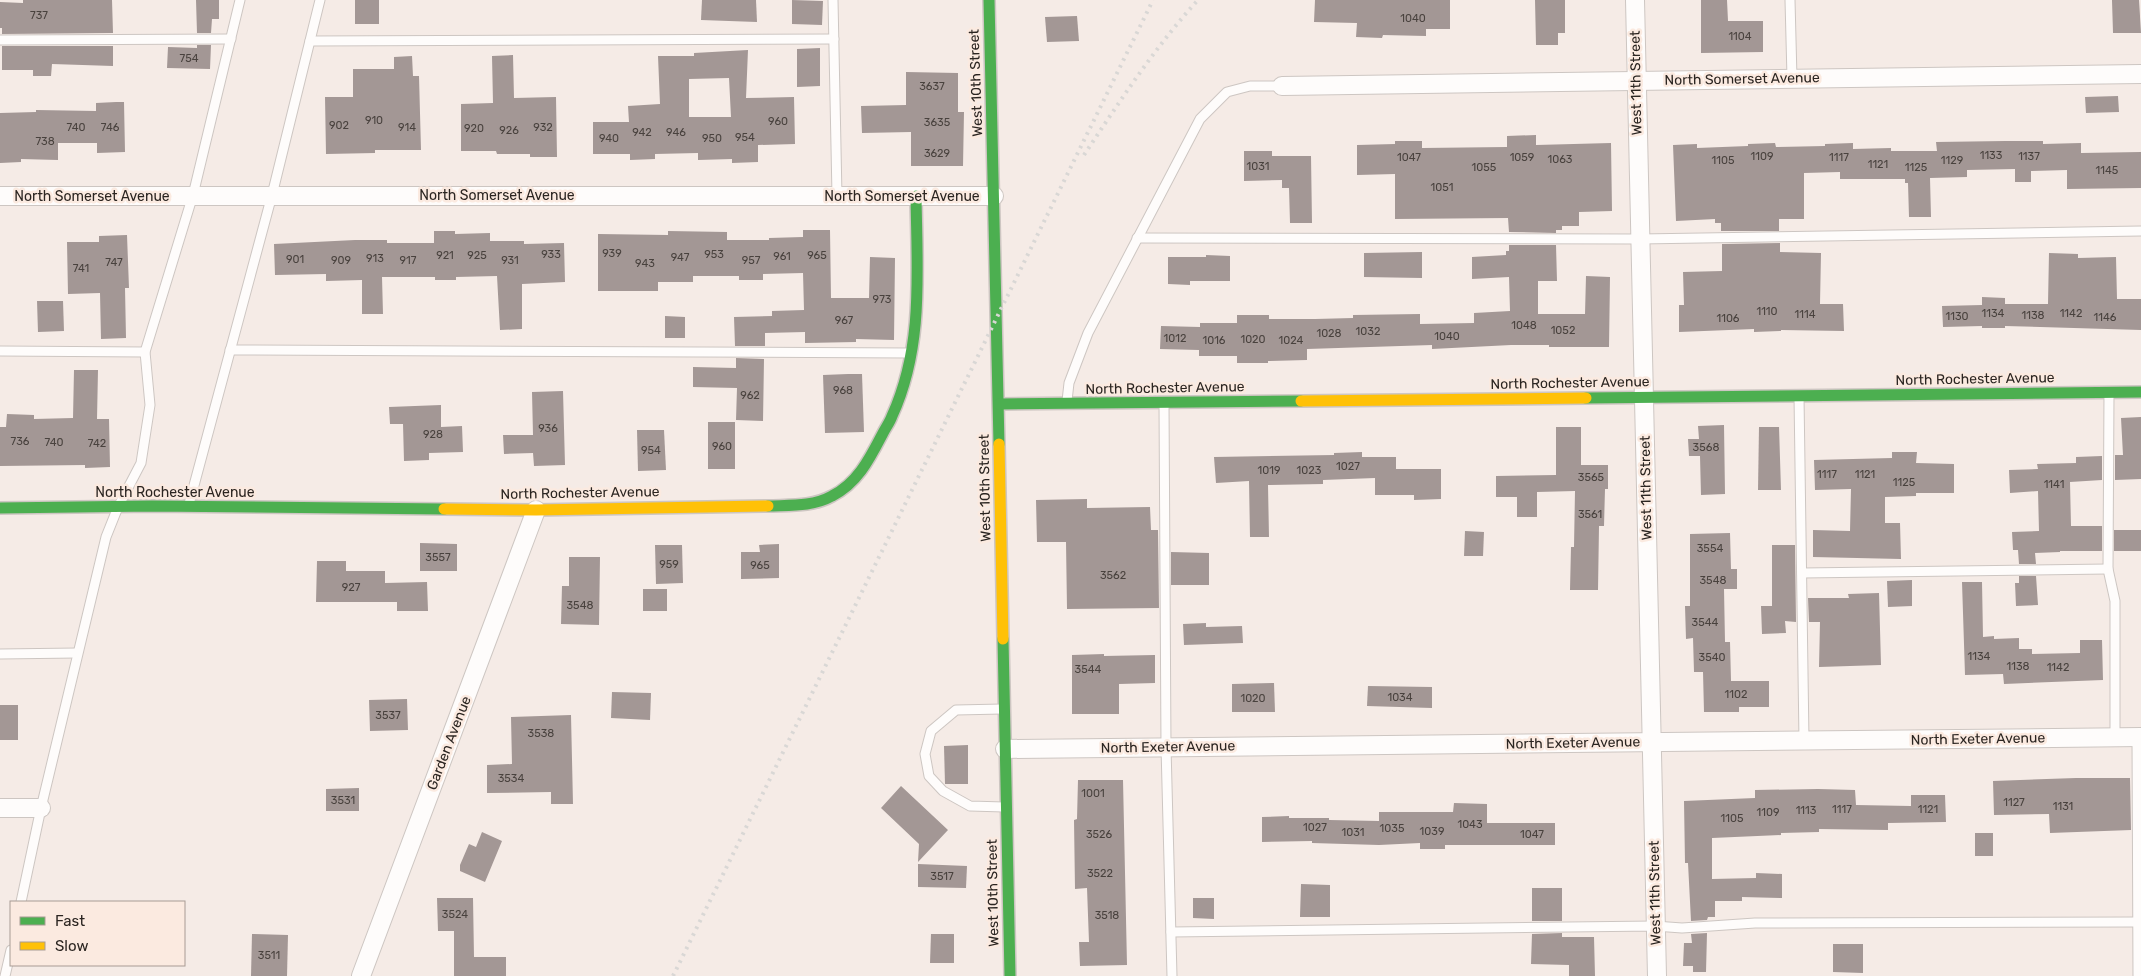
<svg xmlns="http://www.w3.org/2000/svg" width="2141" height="976" font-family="Rubik,sans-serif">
  <rect width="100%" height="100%" fill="#f5ebe6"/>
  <g fill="#a39795" fill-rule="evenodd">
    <polygon points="23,0 112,0 113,33 2,34 2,28 0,28 0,2 23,3"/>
    <polygon points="196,0 219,0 219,19 212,19 211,33 197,33"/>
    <rect x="355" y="0" width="24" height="24"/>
    <polygon points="702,0 756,0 757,22 701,20"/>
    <polygon points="792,0 823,1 822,25 792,24"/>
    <polygon points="1315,0 1450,0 1450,29 1426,29 1426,36 1383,35 1382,38 1356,37 1357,23 1314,22"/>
    <polygon points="1535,0 1565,0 1565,33 1558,33 1558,45 1536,45"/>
    <polygon points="1701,0 1727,0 1728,21 1763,21 1763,52 1701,53"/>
    <polygon points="2112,0 2139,0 2141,33 2113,33"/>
    <polygon points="1077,16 1079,41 1047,42 1045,17"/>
    <polygon points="197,45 211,45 210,69 167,68 168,47 197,48"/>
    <polygon points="2,46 113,46 113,66 52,64 51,76 33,76 33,70 2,70"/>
    <polygon points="820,48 820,86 797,87 797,49"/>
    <path d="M748 50 746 98 794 97 795 144 758 145V162L732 163V159L698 160V153L655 154V159L630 160V154H593V122H629L628 106 660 104 658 56H694V53ZM729 78 731 117H689V79Z"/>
    <polygon points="513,55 514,98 556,97 557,157 530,157 530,154 497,154 496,151 461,151 461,104 493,103 492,56"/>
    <polygon points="412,56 413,76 419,76 421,150 375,150 375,153 326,154 325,97 353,97 353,69 394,69 394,57"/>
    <polygon points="906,72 958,73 958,112 964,112 963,166 911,166 911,132 862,133 861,106 906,105"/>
    <polygon points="2118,96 2119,112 2086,113 2085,97"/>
    <polygon points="116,102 124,102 125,152 97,153 97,143 58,143 58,160 21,159 21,162 0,163 0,113 36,112 36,110 96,111 96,103"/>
    <polygon points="1536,135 1536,145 1611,143 1612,211 1579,212 1579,226 1562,226 1562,230 1556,230 1556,233 1509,232 1508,218 1395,219 1395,174 1357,175 1357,145 1395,144 1395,141 1422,141 1422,148 1507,147 1507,136"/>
    <polygon points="2005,141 2043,141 2043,144 2081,143 2081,153 2141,152 2141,188 2067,189 2067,170 2031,171 2031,182 2015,182 2015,169 1967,170 1967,177 1930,178 1931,217 1909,217 1908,183 1905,183 1905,179 1840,179 1840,172 1804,173 1804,219 1779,219 1779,231 1721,231 1721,223 1715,223 1715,219 1676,221 1673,145 1697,144 1697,148 1748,146 1748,144 1775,143 1776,147 1825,146 1825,144 1853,143 1853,149 1891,148 1891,151 1937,151 1936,142"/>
    <polygon points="1244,151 1272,151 1272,156 1311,156 1312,223 1290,223 1289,188 1282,188 1282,180 1244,181"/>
    <polygon points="803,230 830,230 831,298 869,298 870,257 895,258 894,340 856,339 856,342 805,343 805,332 765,333 765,346 735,346 734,317 772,316 772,311 804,310 803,273 763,274 763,280 739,280 739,276 693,276 693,282 658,282 658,291 598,291 598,234 668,235 668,231 727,232 727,240 769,240 769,238 803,237"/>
    <polygon points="434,231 455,231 455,234 490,233 490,241 524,241 524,244 564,243 565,282 522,284 522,329 500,330 497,276 456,277 456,280 435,280 435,277 382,277 383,314 362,314 362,280 326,281 326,274 275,275 274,244 355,240 387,240 387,243 434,243"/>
    <polygon points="127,235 129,288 125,288 126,338 101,339 100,293 68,294 67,242 99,242 99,236"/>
    <polygon points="1780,243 1780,252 1821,253 1820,304 1843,304 1844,331 1781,330 1781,331 1754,332 1754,329 1679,332 1679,305 1684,305 1683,272 1722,271 1722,244"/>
    <polygon points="1509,245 1556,245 1557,281 1538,281 1538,314 1585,314 1586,276 1610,277 1609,347 1549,347 1549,345 1511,345 1432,349 1432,345 1307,349 1307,360 1268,361 1268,363 1237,363 1237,356 1199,356 1199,350 1160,349 1161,326 1200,327 1200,323 1237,323 1237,315 1269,315 1269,319 1315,319 1353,318 1353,315 1420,314 1420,324 1474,323 1474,313 1510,311 1509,277 1472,279 1472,257 1506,255 1506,251 1509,251"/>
    <polygon points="1422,252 1422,278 1364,277 1364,253"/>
    <polygon points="2049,253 2078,254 2078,258 2116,257 2117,299 2141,299 2141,330 2005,326 2005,328 1982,328 1982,326 1943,327 1942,306 1982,305 1982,297 2005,298 2005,304 2048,304"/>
    <polygon points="1206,255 1230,256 1230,281 1190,281 1190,285 1168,284 1168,257 1206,257"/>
    <polygon points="37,301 63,301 64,331 38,332"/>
    <polygon points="665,316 685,317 685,338 665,338"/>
    <polygon points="736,358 764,359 763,421 736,420 737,388 693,387 693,367 736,368"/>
    <polygon points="74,370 98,370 97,419 109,419 110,467 85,468 85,465 0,466 0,427 6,427 7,414 34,415 34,419 73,418"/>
    <polygon points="848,374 862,374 864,432 825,433 823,375"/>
    <polygon points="563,391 565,465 534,466 533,453 504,454 503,435 533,435 532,392"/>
    <polygon points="441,405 441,427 462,426 463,452 429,453 429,460 404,461 403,424 390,424 389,407"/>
    <polygon points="2141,417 2141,479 2115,480 2115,455 2123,455 2121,418"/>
    <rect x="708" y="422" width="27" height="47"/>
    <polygon points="1724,425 1725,494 1701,495 1700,456 1689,456 1688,439 1699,439 1698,426"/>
    <polygon points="1556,427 1581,427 1581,465 1608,465 1608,489 1605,489 1604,526 1599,526 1598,590 1570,590 1571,547 1574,547 1575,491 1537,492 1537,517 1517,517 1517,497 1496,497 1496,476 1556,475"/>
    <polygon points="1759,427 1779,427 1781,490 1758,490"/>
    <polygon points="637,430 664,430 666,470 638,471"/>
    <polygon points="1362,452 1362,457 1396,457 1396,469 1441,469 1441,499 1414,500 1414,495 1375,495 1375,478 1323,480 1323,484 1268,485 1269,537 1250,537 1249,481 1216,483 1214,457 1334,455 1334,453"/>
    <polygon points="1892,452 1917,452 1916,463 1954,464 1954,493 1916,493 1916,496 1885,497 1885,523 1900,523 1901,559 1813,557 1813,530 1850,531 1851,489 1815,490 1814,460 1892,458"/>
    <polygon points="2102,456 2102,480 2070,482 2071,526 2102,526 2102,551 2060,551 2060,552 2035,553 2036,564 2019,564 2018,550 2013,550 2012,532 2039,531 2038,491 2010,493 2009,470 2038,469 2037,464 2076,463 2076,457"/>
    <polygon points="1087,499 1087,508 1150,507 1151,530 1158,530 1159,608 1067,609 1066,542 1037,542 1036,500"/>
    <rect x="2114" y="530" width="27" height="21"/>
    <polygon points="1465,531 1484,532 1483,556 1464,556"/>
    <polygon points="1730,533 1731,569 1737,569 1737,589 1724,589 1725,642 1730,642 1731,681 1769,681 1769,707 1739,707 1739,712 1704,712 1703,672 1694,672 1693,638 1686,639 1685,606 1690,606 1690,534"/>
    <polygon points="420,543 457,544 457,571 420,571"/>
    <polygon points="779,544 779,578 741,579 741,552 760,552 759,545"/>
    <polygon points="655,545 682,545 683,583 656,584"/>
    <polygon points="1772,545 1795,545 1796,622 1785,621 1786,633 1762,634 1761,606 1772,606"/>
    <polygon points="1171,552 1209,553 1209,585 1171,585"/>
    <polygon points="569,557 600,557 599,625 561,624 562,586 569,586"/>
    <polygon points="317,561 346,561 346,571 385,571 385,583 427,582 428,611 397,611 397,602 316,602"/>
    <polygon points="2019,576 2036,576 2038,605 2016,606 2015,583 2019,583"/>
    <polygon points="1912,580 1912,606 1888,607 1887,581"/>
    <polygon points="1962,582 1982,582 1983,637 1994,636 1994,639 2019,638 2019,649 2032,649 2032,654 2080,653 2080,640 2102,640 2103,680 2004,684 2003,674 1965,675"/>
    <rect x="643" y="589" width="24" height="22"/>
    <polygon points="1879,593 1881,665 1819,667 1820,622 1809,622 1808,598 1849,598 1848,594"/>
    <polygon points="1206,623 1206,627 1242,626 1243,643 1184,645 1183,624"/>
    <polygon points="1104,654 1104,656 1155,655 1155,683 1119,684 1119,714 1072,714 1072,655"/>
    <polygon points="1274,683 1275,712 1232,712 1232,684"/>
    <polygon points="1368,686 1432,687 1432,708 1367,706"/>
    <polygon points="612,692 651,693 650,720 611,718"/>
    <polygon points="407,699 408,730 370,731 369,700"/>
    <rect x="0" y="705" width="18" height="35"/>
    <polygon points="571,715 573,804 551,804 551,792 487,793 487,765 512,764 511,717"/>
    <polygon points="968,745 968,784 945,784 944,746"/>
    <polygon points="2076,778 2130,778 2131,830 2050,833 2049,814 1994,815 1993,781"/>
    <polygon points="1078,780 1123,780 1127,965 1080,966 1079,942 1089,942 1087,888 1075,889 1074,820 1077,819"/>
    <polygon points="901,786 948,830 918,862 919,844 881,808"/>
    <polygon points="359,788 359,811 326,811 326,789"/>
    <polygon points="1818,789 1855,790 1856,805 1911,806 1911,795 1945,795 1946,822 1888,823 1888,830 1819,829 1819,832 1781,833 1781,835 1712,838 1712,879 1756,878 1756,873 1782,874 1782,898 1742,897 1742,901 1715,901 1715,917 1708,917 1707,920 1691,921 1688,863 1685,863 1684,801 1755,798 1755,790"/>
    <polygon points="1454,803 1487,804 1487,823 1555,823 1555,845 1445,845 1445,849 1420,849 1420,843 1379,845 1312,843 1312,841 1262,842 1262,817 1289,816 1289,818 1329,818 1329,820 1379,821 1379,812 1453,812"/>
    <polygon points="482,832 502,841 485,882 460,871 460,865 469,844 476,847"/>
    <rect x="1975" y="833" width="18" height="23"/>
    <polygon points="918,864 967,866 966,888 918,887"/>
    <polygon points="1301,884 1330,885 1330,917 1300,917"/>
    <rect x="1532" y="888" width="30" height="33"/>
    <polygon points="437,898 473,898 474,957 506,957 506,976 454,976 454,931 438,931"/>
    <polygon points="1193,898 1214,898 1214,919 1193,918"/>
    <polygon points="1562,933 1562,937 1594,937 1595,976 1569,976 1569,965 1531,964 1532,934"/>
    <polygon points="1707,933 1706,972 1693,972 1693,966 1683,966 1684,943 1692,943 1691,934"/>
    <polygon points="252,934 288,935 287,976 251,976"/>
    <polygon points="931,934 954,934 954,963 930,963"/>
    <polygon points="1833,944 1863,944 1863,973 1833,972"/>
  </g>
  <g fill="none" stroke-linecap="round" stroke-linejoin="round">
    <defs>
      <g id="lane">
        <polyline points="833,0 837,196"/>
        <polyline points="1790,0 1792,78"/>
        <polyline points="0,40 231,39"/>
        <polyline points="310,41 834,39"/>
        <polyline points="1137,238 1640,239 2141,231"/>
        <polyline points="230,350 910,353"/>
        <polyline points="0,351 145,352"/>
        <polyline points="2109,393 2108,569 2115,601 2115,737"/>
        <polyline points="1799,396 1804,741"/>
        <polyline points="1067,401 1069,383 1088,333 1200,119 1227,92 1250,86 1282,86"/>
        <polyline points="1164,403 1166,747 1172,976"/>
        <polyline points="189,504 272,195 320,0"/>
        <polyline points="1802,573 2108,569"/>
        <polyline points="0,654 77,653"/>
        <polyline points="1002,709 956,710 931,731 925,754 929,776 943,791 970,806 1004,807"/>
        <polyline points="2137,737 2138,976"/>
        <polyline points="21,902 41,808 106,537 118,507 141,463 150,405 145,352 193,195 240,0"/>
        <polyline points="1171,932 1655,926 1682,928 1755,923 2137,922"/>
        <polyline points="5,976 11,950"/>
      </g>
      <g id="street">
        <polyline points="1635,0 1657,976"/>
        <polyline points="1282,86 2141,74"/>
        <polyline points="0,196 994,196"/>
        <polyline points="1005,749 2141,737"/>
        <polyline points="0,808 41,808"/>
        <polyline points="361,976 536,510"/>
      </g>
      <g id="fast">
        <polyline points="989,0 999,444"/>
        <polyline points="1586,398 2141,392"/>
        <polyline points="999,404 1301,401"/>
        <path d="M768 506C790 505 812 507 832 496 858 483 870 458 883 433 886 427 890 422 892 416 924 346 917 271 916 196"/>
        <polyline points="0,508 152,506 444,509"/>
        <polyline points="1003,639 1010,976"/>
      </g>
      <g id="slow">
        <polyline points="1301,401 1586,398"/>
        <polyline points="999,444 1003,639"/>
        <polyline points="444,509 536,510 768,506"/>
      </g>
    </defs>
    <use href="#lane" stroke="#cdc6c2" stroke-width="11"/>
    <use href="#street" stroke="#cdc6c2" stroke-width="20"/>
    <use href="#fast" stroke="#cdc6c2" stroke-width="14"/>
    <use href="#slow" stroke="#cdc6c2" stroke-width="14"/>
    <use href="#lane" stroke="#fefcfb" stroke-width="9"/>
    <use href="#street" stroke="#fefcfb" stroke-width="18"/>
    <use href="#fast" stroke="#4caf50" stroke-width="11"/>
    <use href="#slow" stroke="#ffc107" stroke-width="11"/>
    <g stroke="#d9d7d5" stroke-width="4" stroke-dasharray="2.5 5" stroke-linecap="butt">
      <path d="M1084 155C1120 101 1155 47 1198 0"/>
      <polyline points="673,976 1153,0"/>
    </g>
  </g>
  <g text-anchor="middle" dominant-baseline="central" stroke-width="5" stroke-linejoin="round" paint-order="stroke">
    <g font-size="11" fill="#49423e">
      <text x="39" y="15">737</text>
      <text x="1413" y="18">1040</text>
      <text x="1740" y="36">1104</text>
      <text x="189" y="58">754</text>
      <text x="932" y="86">3637</text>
      <text x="374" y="120">910</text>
      <text x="778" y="121">960</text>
      <text x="937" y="122">3635</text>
      <text x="339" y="125">902</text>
      <text x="76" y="127">740</text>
      <text x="110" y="127">746</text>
      <text x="407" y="127">914</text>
      <text x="543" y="127">932</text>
      <text x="474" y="128">920</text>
      <text x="509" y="130">926</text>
      <text x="642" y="132">942</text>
      <text x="676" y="132">946</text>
      <text x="745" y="137">954</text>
      <text x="609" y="138">940</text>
      <text x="712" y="138">950</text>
      <text x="45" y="141">738</text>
      <text x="937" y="153">3629</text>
      <text x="1991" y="155">1133</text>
      <text x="1762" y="156">1109</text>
      <text x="2029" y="156">1137</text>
      <text x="1409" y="157">1047</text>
      <text x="1522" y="157">1059</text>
      <text x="1839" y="157">1117</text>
      <text x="1560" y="159">1063</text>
      <text x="1723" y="160">1105</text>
      <text x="1952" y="160">1129</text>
      <text x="1878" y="164">1121</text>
      <text x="1258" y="166">1031</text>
      <text x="1484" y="167">1055</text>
      <text x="1916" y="167">1125</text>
      <text x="2107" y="170">1145</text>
      <text x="1442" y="187">1051</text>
      <text x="612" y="253">939</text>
      <text x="551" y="254">933</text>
      <text x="714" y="254">953</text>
      <text x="445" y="255">921</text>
      <text x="477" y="255">925</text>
      <text x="817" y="255">965</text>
      <text x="782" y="256">961</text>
      <text x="680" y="257">947</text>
      <text x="375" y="258">913</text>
      <text x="295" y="259">901</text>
      <text x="341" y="260">909</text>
      <text x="408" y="260">917</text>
      <text x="510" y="260">931</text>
      <text x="751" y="260">957</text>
      <text x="114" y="262">747</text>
      <text x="645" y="263">943</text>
      <text x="81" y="268">741</text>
      <text x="882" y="299">973</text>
      <text x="1767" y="311">1110</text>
      <text x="1993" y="313">1134</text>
      <text x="2071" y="313">1142</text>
      <text x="1805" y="314">1114</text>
      <text x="2033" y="315">1138</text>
      <text x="1957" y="316">1130</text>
      <text x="2105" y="317">1146</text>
      <text x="1728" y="318">1106</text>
      <text x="844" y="320">967</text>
      <text x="1524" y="325">1048</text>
      <text x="1563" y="330">1052</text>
      <text x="1368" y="331">1032</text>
      <text x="1329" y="333">1028</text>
      <text x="1447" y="336">1040</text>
      <text x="1175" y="338">1012</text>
      <text x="1253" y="339">1020</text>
      <text x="1214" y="340">1016</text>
      <text x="1291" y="340">1024</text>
      <text x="843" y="390">968</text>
      <text x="750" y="395">962</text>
      <text x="548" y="428">936</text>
      <text x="433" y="434">928</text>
      <text x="20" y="441">736</text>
      <text x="54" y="442">740</text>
      <text x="97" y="443">742</text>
      <text x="722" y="446">960</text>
      <text x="1706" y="447">3568</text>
      <text x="651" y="450">954</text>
      <text x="1348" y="466">1027</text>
      <text x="1269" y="470">1019</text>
      <text x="1309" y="470">1023</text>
      <text x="1827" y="474">1117</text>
      <text x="1865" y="474">1121</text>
      <text x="1591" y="477">3565</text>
      <text x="1904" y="482">1125</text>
      <text x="2054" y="484">1141</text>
      <text x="1590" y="514">3561</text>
      <text x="1710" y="548">3554</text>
      <text x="438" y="557">3557</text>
      <text x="669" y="564">959</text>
      <text x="760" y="565">965</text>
      <text x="1113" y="575">3562</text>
      <text x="1713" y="580">3548</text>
      <text x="351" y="587">927</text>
      <text x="580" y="605">3548</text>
      <text x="1705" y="622">3544</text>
      <text x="1979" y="656">1134</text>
      <text x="1712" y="657">3540</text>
      <text x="2018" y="666">1138</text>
      <text x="2058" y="667">1142</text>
      <text x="1088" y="669">3544</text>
      <text x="1736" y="694">1102</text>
      <text x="1400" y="697">1034</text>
      <text x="1253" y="698">1020</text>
      <text x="388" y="715">3537</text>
      <text x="541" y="733">3538</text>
      <text x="511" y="778">3534</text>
      <text x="1093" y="793">1001</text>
      <text x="343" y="800">3531</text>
      <text x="2014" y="802">1127</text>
      <text x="2063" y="806">1131</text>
      <text x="1842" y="809">1117</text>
      <text x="1928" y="809">1121</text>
      <text x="1806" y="810">1113</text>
      <text x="1768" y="812">1109</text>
      <text x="1732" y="818">1105</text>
      <text x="1470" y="824">1043</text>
      <text x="1315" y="827">1027</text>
      <text x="1392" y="828">1035</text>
      <text x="1432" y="831">1039</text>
      <text x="1353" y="832">1031</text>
      <text x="1099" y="834">3526</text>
      <text x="1532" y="834">1047</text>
      <text x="1100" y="873">3522</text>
      <text x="942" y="876">3517</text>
      <text x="455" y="914">3524</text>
      <text x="1107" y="915">3518</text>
      <text x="269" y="955">3511</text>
    </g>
    <g font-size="14" fill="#2b2521" stroke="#fbeae0">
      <text transform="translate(1742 79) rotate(-1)">North Somerset Avenue</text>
      <text transform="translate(976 83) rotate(-92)">West 10th Street</text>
      <text transform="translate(1636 83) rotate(-91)">West 11th Street</text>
      <text x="497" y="195">North Somerset Avenue</text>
      <text x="92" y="196">North Somerset Avenue</text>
      <text x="902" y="196">North Somerset Avenue</text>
      <text transform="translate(1975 379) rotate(-1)">North Rochester Avenue</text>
      <text transform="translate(1570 383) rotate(-1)">North Rochester Avenue</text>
      <text transform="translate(1165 388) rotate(-1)">North Rochester Avenue</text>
      <text transform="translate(985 488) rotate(-91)">West 10th Street</text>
      <text transform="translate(1646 488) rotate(-91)">West 11th Street</text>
      <text x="175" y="492">North Rochester Avenue</text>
      <text transform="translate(580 493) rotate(-1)">North Rochester Avenue</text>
      <text transform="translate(1978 739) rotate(-1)">North Exeter Avenue</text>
      <text transform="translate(449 743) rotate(-69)">Garden Avenue</text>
      <text transform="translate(1573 743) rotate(-1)">North Exeter Avenue</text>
      <text transform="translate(1168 747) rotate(-1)">North Exeter Avenue</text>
      <text transform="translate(993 893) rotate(-91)">West 10th Street</text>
      <text transform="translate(1655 893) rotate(-91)">West 11th Street</text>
    </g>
  </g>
  <rect x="10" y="901" width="175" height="65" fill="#fbeae0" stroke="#a89b94"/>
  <rect x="20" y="917" width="25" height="8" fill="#4caf50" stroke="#a89b94"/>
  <text x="55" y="926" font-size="15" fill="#2b2521">Fast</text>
  <rect x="20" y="942" width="25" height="8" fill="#ffc107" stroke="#a89b94"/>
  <text x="55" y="951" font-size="15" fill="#2b2521">Slow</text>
</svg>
